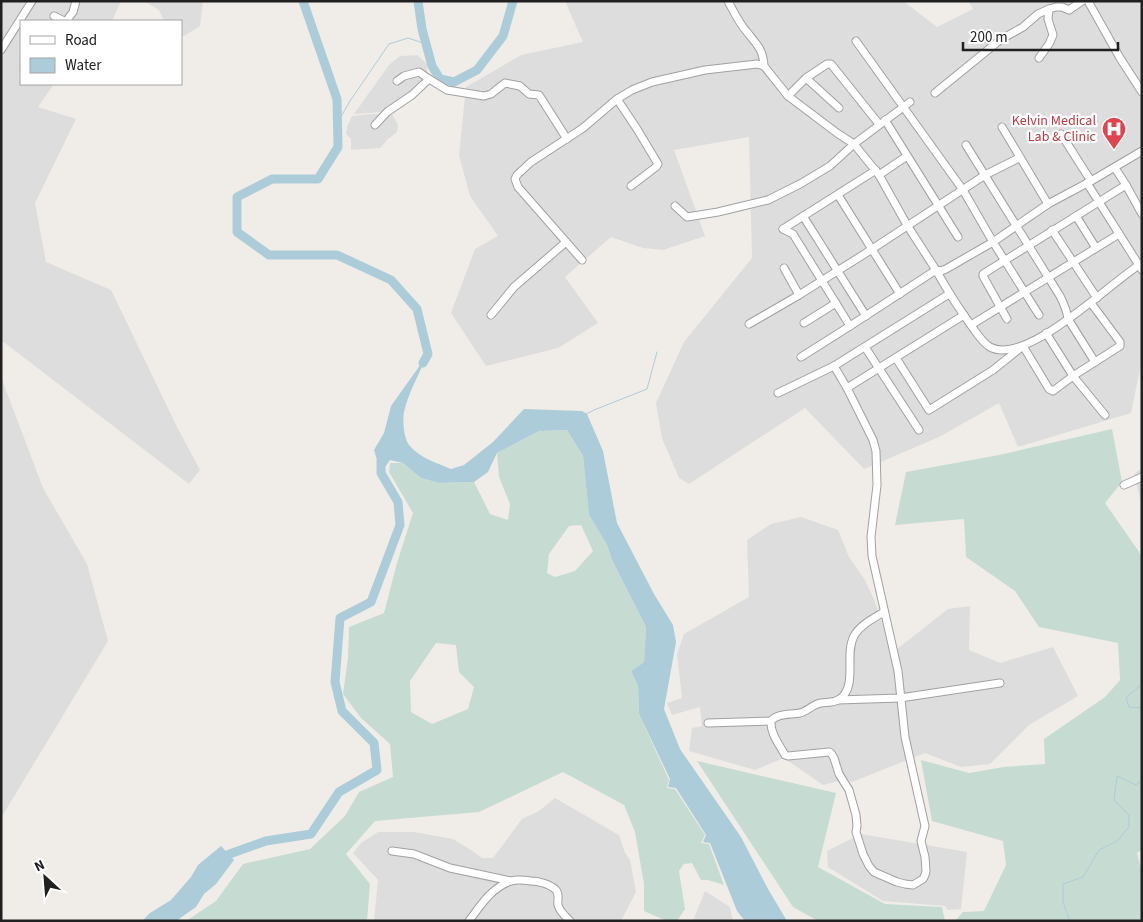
<svg xmlns="http://www.w3.org/2000/svg" width="1143" height="922" font-family="'Source Sans 3',sans-serif">
  <rect width="100%" height="100%" fill="#f0ede8"/>
  <g fill="#dedddd">
    <polygon points="1,1 121,1 112,21 21,21 21,84 54,84 38,107 76,119 35,203 46,262 111,290 177,427 200,470 189,484 1,340"/>
    <polygon points="144,1 203,1 200,26 184,36 181,35 181,21 164,21 159,10"/>
    <polygon points="565,1 903,1 937,27 973,9 968,1 1142,1 1142,359 1131,413 1018,447 999,403 939,437 864,469 805,408 689,484 679,478 662,438 656,403 684,342 752,258 749,137 674,150 705,236 663,250 643,248 611,237 565,277 598,323 558,348 486,366 451,313 475,249 498,236 470,196 459,155 466,87 521,55 583,42"/>
    <polygon points="417,55 427,64 427,73 422,81 398,104 384,112 354,114 389,65 400,56"/>
    <polygon points="372,114 392,114 398,125 397,132 388,139 380,148 351,150 351,139 346,134 347,127 352,116"/>
    <polygon points="1,377 43,488 87,564 108,641 1,818"/>
    <polygon points="1142,468 1142,507 1134,474"/>
    <polygon points="801,517 838,530 849,557 865,580 875,602 892,653 948,609 970,606 969,650 1000,663 1053,647 1078,696 1029,725 990,764 961,767 925,753 852,782 843,780 823,785 784,758 755,770 689,751 692,728 702,726 700,707 672,715 667,703 682,698 677,654 684,634 749,597 747,540 771,524"/>
    <polygon points="555,798 619,835 625,853 630,860 636,892 621,921 374,921 378,880 353,853 361,843 378,832 414,832 453,839 471,850 482,858 493,858 522,819 539,811"/>
    <polygon points="861,834 967,852 961,909 948,910 945,906 883,901 828,867 827,851"/>
    <polygon points="705,891 730,907 733,921 693,921"/>
  </g>
  <g fill="#c6dcd3" fill-rule="evenodd">
    <polygon points="1112,429 1122,482 1105,503 1142,556 1142,850 1137,853 1142,871 1142,921 955,921 963,912 984,911 1006,865 1003,841 932,821 921,760 969,773 1004,767 1045,764 1044,739 1105,697 1120,680 1118,643 1039,627 1015,591 966,557 964,519 895,525 906,472 999,455"/>
    <path d="M567 430 583 456 589 515 607 545 612 560 646 627 644 662 631 671 638 686 639 714 669 780 667 788 675 789 705 835 701 843 709 844 724 885 708 880H701L692 863 684 864 679 871 685 909 677 921H667L644 911V884L635 832 624 805 563 772 479 812 375 821 346 854 370 884 367 921H186L216 901 243 864 310 849 345 816 359 792 393 777 390 744 361 718 343 694 348 658 349 627 384 613 397 563 413 513 389 472 390 463H403L421 478 439 483 474 482 490 514 508 520 510 504 499 477 497 453 539 431ZM581 525 593 551 575 571 555 577 547 573 549 554 569 526ZM436 643 456 645 459 672 474 687 468 709 432 724 411 712 410 681Z"/>
    <polygon points="697,761 836,793 818,867 885,904 942,907 945,921 818,921 793,907"/>
  </g>
  <g fill="#adccd9">
    <path d="M428 354C420 372 410 390 405 408 402 417 403 439 410 446 420 458 437 463 451 469L464 465 493 442 524 409 582 411 587 414 603 451 617 523 654 594 673 625 676 642 664 709 680 749 741 837 768 889 787 921H745L737 911 710 843 703 842 706 835 676 788 668 787 670 779 639 714 638 686 631 671 644 662 646 627 612 560 607 545 589 515 583 456 567 430 539 431 497 453 488 472 474 482 439 483 421 478 403 463 390 460 381 473 374 450 384 433 391 406Z"/>
    <polygon points="221,846 234,860 216,884 204,894 196,907 176,921 142,921 150,913 171,900 191,877 198,865"/>
  </g>
  <g fill="none" stroke-linecap="round" stroke-linejoin="round">
    <g stroke="#adccd9" stroke-width="1">
      <polyline points="338,122 350,101 389,44 408,38 426,44"/>
      <polyline points="586,414 594,410 647,389 657,352"/>
      <polyline points="1142,684 1126,698 1129,707 1142,708"/>
      <polyline points="1070,921 1063,902 1063,884 1083,877 1099,850 1117,841 1129,827 1129,815 1114,800 1117,776 1136,785 1142,780"/>
    </g>
    <g stroke="#adccd9" stroke-width="9">
      <polyline points="303,1 337,99 338,147 318,179 272,179 237,197 237,232 269,255 337,255 391,280 417,309 428,354 423,363"/>
      <polyline points="418,1 422,29 432,66 440,79 454,82 477,70 503,36 513,1"/>
      <polyline points="221,861 224,856 266,841 311,834 339,792 377,770 374,743 342,711 335,682 340,618 371,602 400,525 398,502 381,473 381,461"/>
    </g>
    <defs>
      <g id="minor">
        <path d="M728 1C734 12 739 23 747 32 757 45 763 49 764 66"/>
        <polyline points="1088,1 1120,58 1142,92"/>
        <polyline points="54,16 64,21 67,20 73,12 76,1"/>
        <polyline points="856,41 963,190 993,242 1039,315"/>
        <polyline points="1,50 32,1"/>
        <polyline points="1039,58 1049,44 1053,35 1048,19 1049,9"/>
        <polyline points="806,78 839,108"/>
        <polyline points="397,81 404,76 419,72 429,79"/>
        <polyline points="935,93 1000,40 1023,27 1038,14 1049,9 1056,7 1062,7 1069,10 1082,1"/>
        <polyline points="788,96 806,78 827,64 831,64 879,124"/>
        <polyline points="617,99 637,129 658,164 656,167 631,186"/>
        <polyline points="885,120 958,237"/>
        <polyline points="375,125 387,112 412,95 429,79 447,90 484,96 491,94 505,83 520,86 529,94 539,95 567,139"/>
        <polyline points="1002,127 1048,204"/>
        <polyline points="1061,134 1091,181"/>
        <path d="M966 145 1060 296C1064 304 1067 310 1068 319L1095 362"/>
        <polyline points="1115,168 1126,185 1142,214"/>
        <polyline points="879,175 907,156"/>
        <polyline points="1087,183 1142,270"/>
        <polyline points="838,195 900,294"/>
        <polyline points="675,206 687,217 718,212 768,200 800,184 830,166 854,144 910,102"/>
        <polyline points="803,216 866,316"/>
        <polyline points="1076,216 1096,248"/>
        <polyline points="783,229 793,234 850,326"/>
        <polyline points="783,229 876,170"/>
        <polyline points="1052,230 1097,298"/>
        <polyline points="582,260 518,187 515,179 517,175 531,162 583,128 617,99 632,90 652,82 705,70 757,64 764,66 788,96 837,133 854,144 879,175 907,225 936,270 941,271 946,269 993,242 1048,204 1091,181 1142,151"/>
        <polyline points="784,268 799,295"/>
        <polyline points="491,315 514,287 566,242"/>
        <polyline points="1007,319 983,276 983,274 1126,185"/>
        <polyline points="804,323 836,303"/>
        <polyline points="749,324 799,295 866,253 985,175 1019,158"/>
        <polyline points="971,325 1119,234"/>
        <polyline points="1046,333 1073,376 1105,415"/>
        <polyline points="865,347 919,430"/>
        <path d="M801 357 850 326 936 270C947 290 959 309 973 328 978 335 983 343 990 347 1026 367 1112 281 1142 263"/>
        <polyline points="896,358 929,410 993,370 1023,346 1049,389 1053,391 1073,376 1120,346 1120,342 1091,303"/>
        <polyline points="847,388 964,315"/>
        <polyline points="778,393 834,366 949,294"/>
        <polyline points="1124,485 1142,477"/>
        <polyline points="838,700 900,698 1000,683"/>
        <path d="M771 721C770 733 779 744 785 755L788 756 829 752 831 753 834 758 839 774 849 790 856 815 857 826 856 832 863 854 869 866 874 872 897 882 905 884 913 885 923 879 925 875 926 871 925 857 921 841 925 826 905 737 898 671 872 556 871 537 877 485 876 451 873 440 847 388 834 366"/>
        <path d="M708 723 771 721C777 713 791 715 800 713 808 711 813 704 821 703 828 702 834 703 840 699 858 685 844 655 854 636 860 625 874 618 884 612"/>
        <polyline points="392,851 414,854 450,868 511,881"/>
        <path d="M469 921C480 906 492 887 511 881 517 879 525 880 531 881 538 881 550 884 556 890 560 895 557 900 558 905 560 912 566 917 570 921"/>
      </g>
    </defs>
    <use href="#minor" stroke="#a1a1a1" stroke-width="9"/>
    <use href="#minor" stroke="#fff" stroke-width="7"/>
  </g>
  <defs>
    <symbol id="hospital-pin" viewBox="-11 -11 22 30"><path d="M0 17L-7.5 6A9.5 9.5 0 1 1 7.5 6Z" fill="#e0444e" stroke="#fff"/><path d="M-5-5h3v3.5h4V-5h3V5h-3V1.5h-4V5h-3Z" fill="#fff"/></symbol>
  </defs>
  <g fill-rule="evenodd">
    <use href="#hospital-pin" x="1100" y="115" width="28" height="38"/>
  </g>
  <g text-anchor="middle" dominant-baseline="central" stroke-width="4.5" stroke-linejoin="round" paint-order="stroke">
    <g font-size="14" fill="#be3a42" stroke="#fff" text-anchor="end">
      <text x="1096" y="121">Kelvin Medical<tspan x="1096" dy="16">Lab &amp; Clinic</tspan></text>
    </g>
  </g>
  <rect width="1143" height="922" fill="none" stroke="#202020" stroke-width="5"/>
  <rect x="20" y="20" width="162" height="65" fill="#ffffff" stroke="#a6a6a6"/>
  <rect x="30" y="36" width="25" height="8" fill="#ffffff" stroke="#a6a6a6"/>
  <text x="65" y="45" font-size="15" fill="#202020">Road</text>
  <rect x="30" y="58" width="25" height="15" fill="#adccd9" stroke="#a6a6a6"/>
  <text x="65" y="70" font-size="15" fill="#202020">Water</text>
  <g transform="translate(45 877) rotate(334)" stroke="#ffffff" stroke-width="4" paint-order="stroke">
  <path d="M0-4L9 19L0 12L-9 19Z" fill="#202020"/>
  <text y="-8" font-size="14" font-weight="bold" text-anchor="middle" fill="#202020">N</text>
  </g>
  <path d="M963 42v8h155v-8" fill="none" stroke="#202020" stroke-width="2.5"/>
  <text x="970" y="42" font-size="15" fill="#202020" stroke="#ffffff" stroke-width="4" paint-order="stroke">200 m</text>
</svg>
